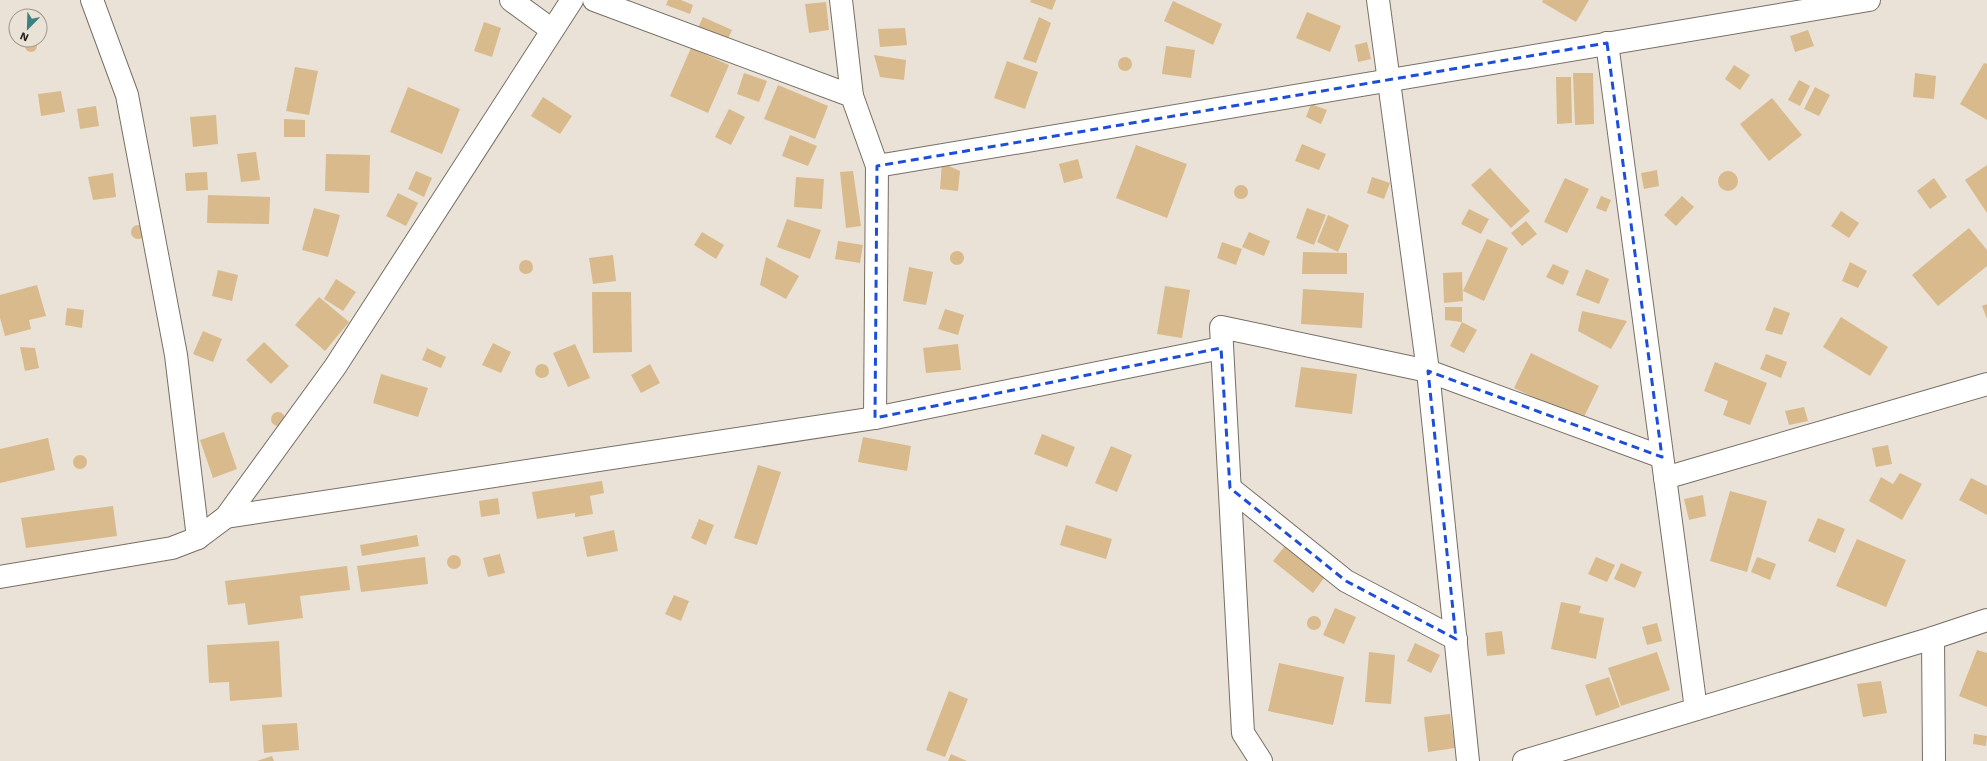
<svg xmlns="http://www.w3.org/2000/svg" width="1987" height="761" font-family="'Work Sans',sans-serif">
  <rect width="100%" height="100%" fill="#eae2d6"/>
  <g fill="#d9ba8c">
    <polygon points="668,0 681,0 693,5 690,14 666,5"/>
    <polygon points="1031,0 1056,0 1052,10 1030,2"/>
    <polygon points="1543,0 1589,0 1576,22 1542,2"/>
    <polygon points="1173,1 1222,24 1213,45 1164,21"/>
    <polygon points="826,2 829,30 809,33 805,4"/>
    <polygon points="1307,12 1341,26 1330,52 1296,38"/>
    <polygon points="703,17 732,30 725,45 696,32"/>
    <polygon points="1039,17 1051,23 1036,63 1023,59"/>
    <polygon points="484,22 501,28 492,57 474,51"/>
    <polygon points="905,28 907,45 880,47 878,29"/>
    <polygon points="1808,30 1814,46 1795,52 1790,36"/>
    <circle cx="31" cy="46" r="6"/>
    <polygon points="1367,42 1371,59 1358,62 1355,45"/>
    <polygon points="1166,46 1195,50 1191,78 1162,74"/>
    <polygon points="691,48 729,65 708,113 670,96"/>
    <polygon points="874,55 906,60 904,80 880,77"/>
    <circle cx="1125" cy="64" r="7"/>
    <polygon points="1007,61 1038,72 1025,109 994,98"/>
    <polygon points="1984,63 1987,64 1987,120 1960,104"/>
    <polygon points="1734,65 1750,75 1740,90 1725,79"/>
    <polygon points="295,67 318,71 309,115 286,111"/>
    <polygon points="744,73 767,81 759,102 737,94"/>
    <polygon points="1573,73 1593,73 1594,124 1575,125"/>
    <polygon points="1915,73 1936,76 1934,99 1913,97"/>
    <polygon points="1556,77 1571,77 1572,123 1557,124"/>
    <polygon points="1799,80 1810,86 1800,106 1788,100"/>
    <polygon points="778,85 828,106 815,139 764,119"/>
    <polygon points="408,87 460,109 442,154 390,132"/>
    <polygon points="1815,87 1830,95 1819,116 1804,109"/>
    <polygon points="61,91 65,112 41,116 38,94"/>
    <polygon points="543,97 572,116 560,134 531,116"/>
    <polygon points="1772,98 1802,135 1769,161 1740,124"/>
    <polygon points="1311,104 1327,110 1321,124 1306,117"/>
    <polygon points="96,106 99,126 80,129 77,109"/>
    <polygon points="729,109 745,117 731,145 715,137"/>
    <polygon points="216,115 218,144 193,147 190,117"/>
    <polygon points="284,119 305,120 305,137 284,137"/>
    <polygon points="790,135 817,146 808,166 782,156"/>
    <polygon points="1302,144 1326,154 1319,170 1295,161"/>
    <polygon points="1136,145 1187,164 1167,218 1116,198"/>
    <polygon points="256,152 260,180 241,182 237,154"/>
    <polygon points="326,154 370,155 369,193 325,191"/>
    <polygon points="1078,159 1083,178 1064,183 1059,164"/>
    <polygon points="942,163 960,171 958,191 940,189"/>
    <polygon points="1987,165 1987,213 1965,180"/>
    <polygon points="1490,168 1530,211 1511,228 1471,185"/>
    <polygon points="1657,170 1659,186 1644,189 1641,173"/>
    <polygon points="416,171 432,178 424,197 408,189"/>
    <polygon points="853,171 861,226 846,228 840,172"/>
    <circle cx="1728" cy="181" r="10"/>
    <polygon points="207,172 208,190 186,191 185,173"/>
    <polygon points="113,173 116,197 93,200 88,177"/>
    <polygon points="796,177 824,179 822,209 794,207"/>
    <polygon points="1372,177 1390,183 1384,199 1367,193"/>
    <polygon points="1565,178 1589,189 1567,233 1544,222"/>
    <polygon points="1934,178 1947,197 1930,209 1917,191"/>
    <circle cx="1241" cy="192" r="7"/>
    <polygon points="398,193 418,203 406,226 386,216"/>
    <polygon points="208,195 270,197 269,224 207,223"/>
    <polygon points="1601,196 1611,200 1606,212 1596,208"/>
    <polygon points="1682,196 1694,207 1676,226 1664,215"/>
    <polygon points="314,208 340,215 328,257 302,250"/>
    <polygon points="1307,208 1326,215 1314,245 1296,238"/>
    <polygon points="1469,209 1489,219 1481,234 1461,224"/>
    <polygon points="1841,211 1859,223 1849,238 1831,226"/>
    <polygon points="1328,215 1349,225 1338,252 1317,242"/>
    <polygon points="787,219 821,230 810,259 777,247"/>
    <polygon points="1526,221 1537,234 1522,246 1511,233"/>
    <circle cx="138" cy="232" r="7"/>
    <polygon points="1969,228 1987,250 1987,266 1938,306 1912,275"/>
    <polygon points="702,232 724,245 716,259 694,245"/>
    <polygon points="1249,232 1270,241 1264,256 1242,247"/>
    <polygon points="1487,239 1508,248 1484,301 1463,291"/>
    <polygon points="838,241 863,245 860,263 835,259"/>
    <polygon points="1222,242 1242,249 1236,265 1217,258"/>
    <circle cx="957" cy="258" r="7"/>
    <polygon points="1303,252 1347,253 1347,274 1302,274"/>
    <polygon points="613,255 616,281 593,284 589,258"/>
    <polygon points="766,257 799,276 786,299 760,285"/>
    <circle cx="526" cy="267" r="7"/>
    <polygon points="1850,262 1867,271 1858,288 1842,281"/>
    <polygon points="1553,264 1569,271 1563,285 1546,277"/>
    <polygon points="909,267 933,272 926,305 903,301"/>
    <polygon points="1586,269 1609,279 1599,304 1576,295"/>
    <polygon points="218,270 238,275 232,301 212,296"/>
    <polygon points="1462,272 1463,301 1444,303 1443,273"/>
    <polygon points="336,279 356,292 343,311 324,299"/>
    <polygon points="37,285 46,316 29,320 31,329 5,336 0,318 0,295"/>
    <polygon points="1165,286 1190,290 1182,338 1157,334"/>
    <polygon points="1303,289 1364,293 1362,328 1301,324"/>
    <polygon points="592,292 631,292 632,352 593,353"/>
    <polygon points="319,297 349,322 325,351 295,325"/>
    <polygon points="1987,304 1987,319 1982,306"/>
    <polygon points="1445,307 1462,307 1462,322 1445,320"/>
    <polygon points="1774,307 1790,313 1782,335 1765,330"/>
    <polygon points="67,308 84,310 82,328 65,325"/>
    <polygon points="945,309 964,315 958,335 938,329"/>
    <polygon points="1582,311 1627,321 1611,349 1578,331"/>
    <polygon points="1841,317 1888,347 1870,376 1823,347"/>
    <polygon points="1462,322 1477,330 1464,353 1450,346"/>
    <polygon points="203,331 222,339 213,362 193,354"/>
    <polygon points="264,342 289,366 271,384 246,360"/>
    <polygon points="493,343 511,352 501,373 482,365"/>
    <polygon points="575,344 590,378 568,387 553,353"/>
    <polygon points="958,344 961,370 926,373 923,348"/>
    <polygon points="20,347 35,348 39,368 25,371"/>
    <polygon points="427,348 446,357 441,368 422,360"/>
    <polygon points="1531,353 1599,386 1582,421 1514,388"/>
    <polygon points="1766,354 1787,362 1781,378 1760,369"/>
    <polygon points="1715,362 1767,383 1750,425 1723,415 1728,401 1704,391"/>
    <polygon points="650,364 660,383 641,393 631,375"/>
    <circle cx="542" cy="371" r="7"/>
    <polygon points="1301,367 1357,374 1352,414 1295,407"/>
    <polygon points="381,374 428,388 418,417 373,403"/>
    <polygon points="1804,407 1808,421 1789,425 1785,411"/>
    <circle cx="278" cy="419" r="7"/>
    <polygon points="224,432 237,469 213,478 200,440"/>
    <polygon points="1042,434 1075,447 1067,467 1034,454"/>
    <polygon points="863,437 911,446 907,471 858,462"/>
    <polygon points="48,438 55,470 0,483 0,449"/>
    <polygon points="1888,445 1892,464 1876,467 1872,448"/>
    <polygon points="1111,446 1132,455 1117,492 1095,483"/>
    <circle cx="80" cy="462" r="7"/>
    <polygon points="758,465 781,472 757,545 734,538"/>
    <polygon points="1900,473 1922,484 1902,520 1869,501 1881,477 1893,484"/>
    <polygon points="1971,478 1987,486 1987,515 1959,500"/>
    <polygon points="602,481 604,493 590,496 593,514 575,517 575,513 537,519 532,492"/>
    <polygon points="1730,491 1767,501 1747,572 1710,561"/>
    <polygon points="1703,495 1706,516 1689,520 1684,499"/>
    <polygon points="498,498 500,514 481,517 479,501"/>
    <polygon points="113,506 117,536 26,548 21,518"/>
    <polygon points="1818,518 1845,529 1835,553 1808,541"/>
    <polygon points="699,519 714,525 706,545 691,538"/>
    <polygon points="1066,525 1112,539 1106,559 1060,545"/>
    <polygon points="614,530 618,551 587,557 583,537"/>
    <polygon points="417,535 419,546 362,556 360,545"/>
    <polygon points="1857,539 1906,560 1886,607 1836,586"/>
    <polygon points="1285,546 1324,578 1313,593 1273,561"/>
    <polygon points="500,554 505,573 488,577 483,558"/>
    <circle cx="454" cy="562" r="7"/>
    <polygon points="425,557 428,584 361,592 357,566"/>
    <polygon points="1596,557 1615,565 1607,582 1588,574"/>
    <polygon points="1757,557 1776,564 1770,580 1751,572"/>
    <polygon points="1621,563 1642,572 1635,588 1614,579"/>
    <polygon points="347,566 350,590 300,596 303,618 248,625 245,603 228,605 225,581"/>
    <polygon points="674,595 689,601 681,621 665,614"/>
    <polygon points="1561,602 1581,606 1579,613 1604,618 1596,659 1551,649"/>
    <polygon points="1335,608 1356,617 1344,644 1323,635"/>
    <circle cx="1314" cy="623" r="7"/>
    <polygon points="1657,623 1662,641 1647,645 1642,627"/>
    <polygon points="1502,631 1505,654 1487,656 1485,633"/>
    <polygon points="279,641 282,697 230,701 229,682 209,683 207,645"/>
    <polygon points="1415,643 1440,655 1431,673 1407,661"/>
    <polygon points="1977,650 1987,653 1987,707 1959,696"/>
    <polygon points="1369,652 1395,655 1391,704 1365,702"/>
    <polygon points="1657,652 1670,690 1621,706 1608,668"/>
    <polygon points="1279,663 1344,677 1333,725 1268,711"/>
    <polygon points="1609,677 1620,707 1596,716 1585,685"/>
    <polygon points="1881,681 1887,713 1863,717 1857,684"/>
    <polygon points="949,691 968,699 945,757 926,750"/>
    <polygon points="1450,714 1455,748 1428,752 1424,717"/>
    <polygon points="297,723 299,750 264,753 262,725"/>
    <polygon points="1974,734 1987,736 1986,746 1973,744"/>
    <polygon points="951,754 967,761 948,761"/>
    <polygon points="272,756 274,761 257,761"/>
  </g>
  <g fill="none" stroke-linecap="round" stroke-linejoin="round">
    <defs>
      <g id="street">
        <polyline points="92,0 127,95 176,355 198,538"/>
        <polyline points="511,0 552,30"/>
        <polyline points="594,0 852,96 877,166 875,418"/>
        <polyline points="841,0 852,96"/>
        <polyline points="1378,0 1428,371 1468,761"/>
        <polyline points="1607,43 1696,709"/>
        <polyline points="877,166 1869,0"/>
        <polyline points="1665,478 1987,384"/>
        <polyline points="1230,488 1346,581 1456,639"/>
        <polyline points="226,517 875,418 1221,348"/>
        <polyline points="0,577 172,548 198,538 226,517 335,367 572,0"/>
        <polyline points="1933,638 1934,761"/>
        <polyline points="1261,761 1243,733 1221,327 1428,371 1662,457"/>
        <polyline points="1524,761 1933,638 1987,620"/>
      </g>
    </defs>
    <use href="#street" stroke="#776f65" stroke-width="24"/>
    <use href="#street" stroke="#fff" stroke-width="22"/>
  </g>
  <path fill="none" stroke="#1d4ed8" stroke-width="3" stroke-dasharray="8 5" stroke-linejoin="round" d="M1607 43 1662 457 1428 371 1456 639 1346 581 1230 488 1221 348 875 418 877 166Z"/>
  <g transform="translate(28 28) rotate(203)"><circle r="19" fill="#eae2d6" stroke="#9c968d"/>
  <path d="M0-3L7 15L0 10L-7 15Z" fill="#3a8281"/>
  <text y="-6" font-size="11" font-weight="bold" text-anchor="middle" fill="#272420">N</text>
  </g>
</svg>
